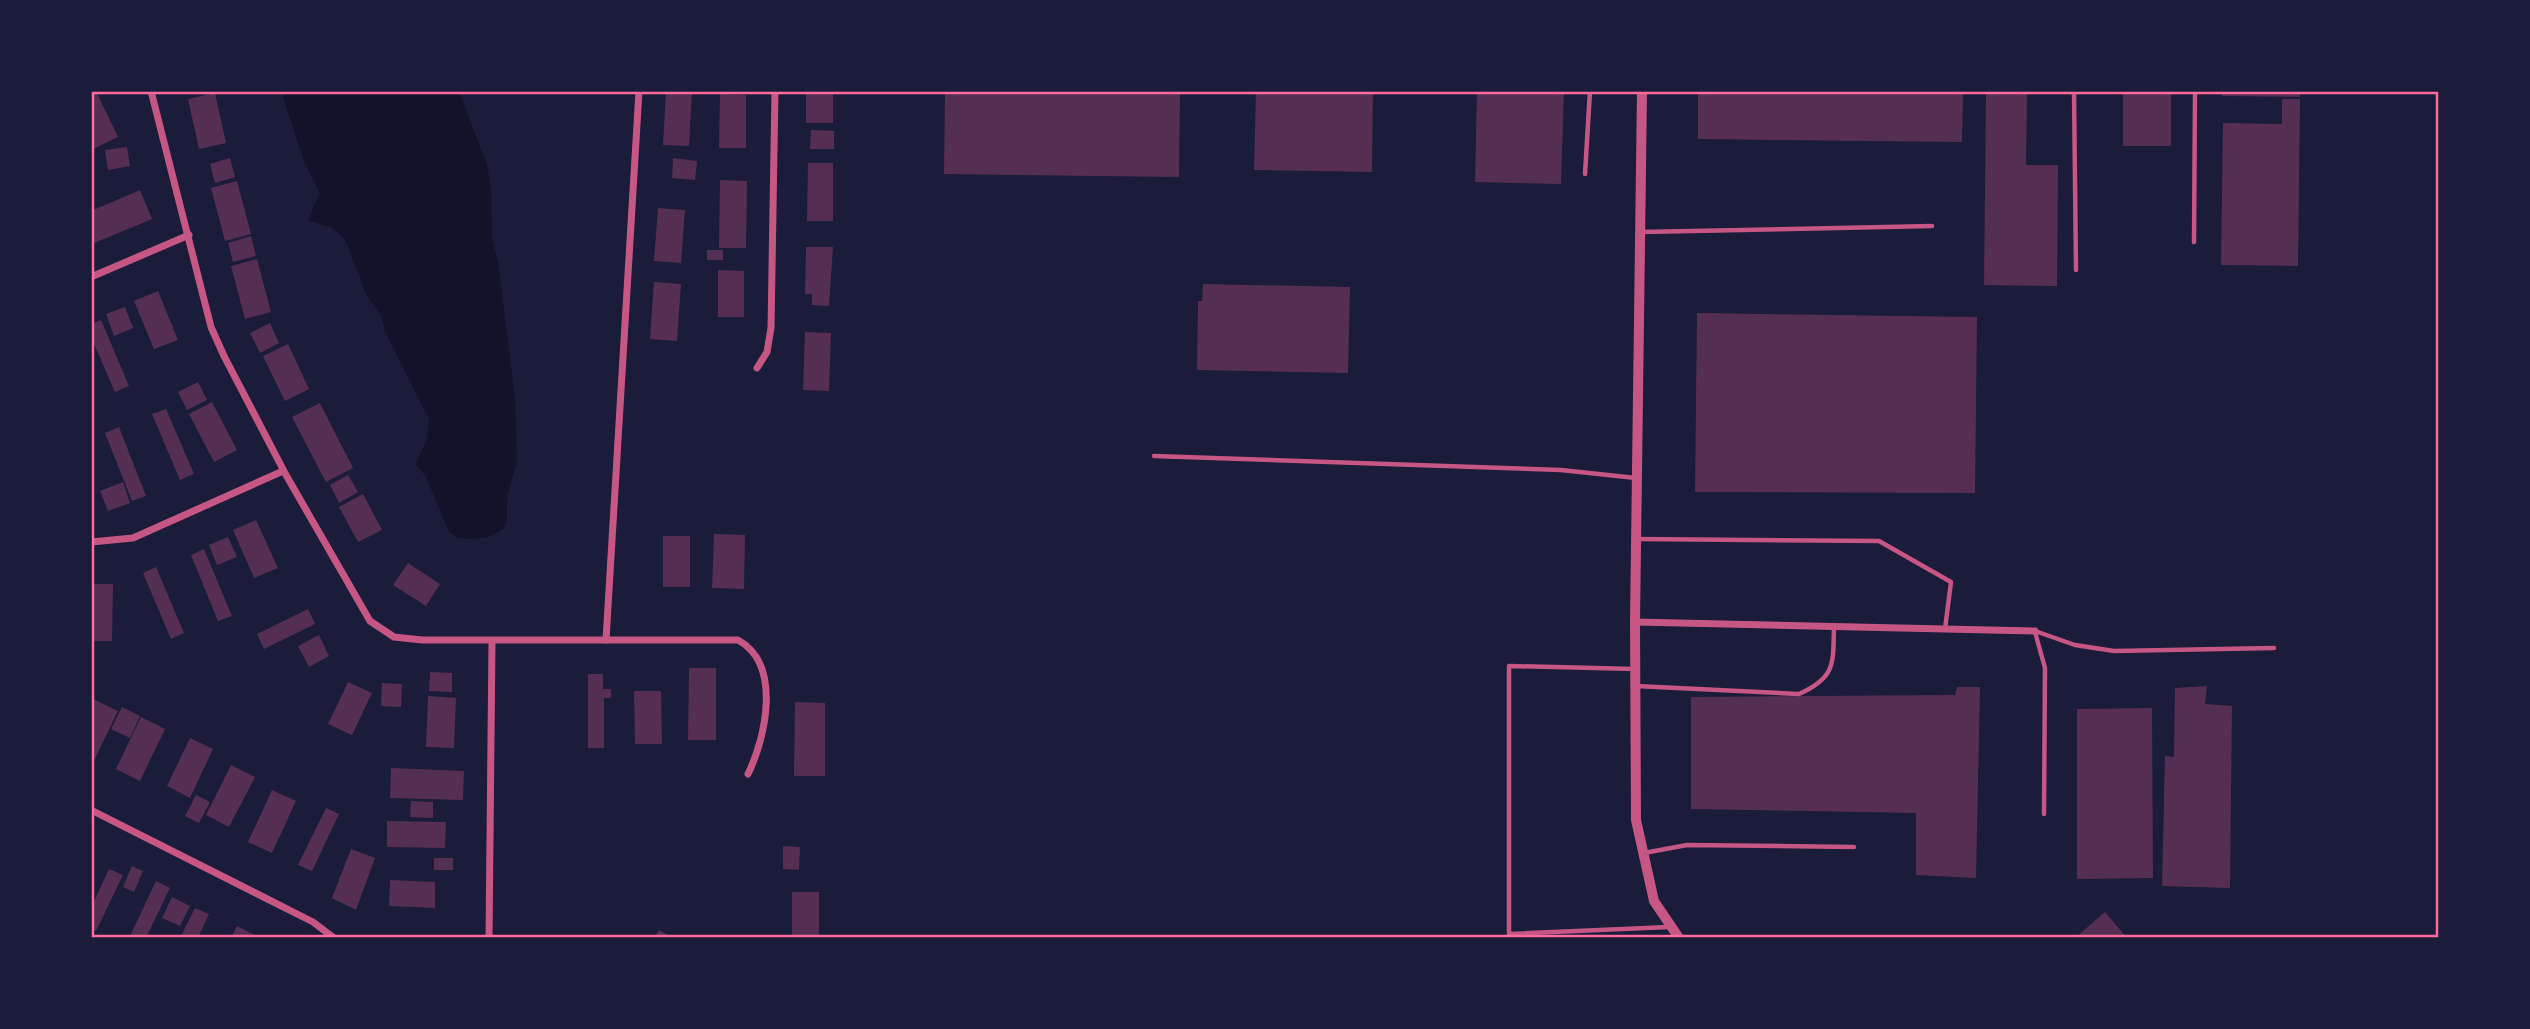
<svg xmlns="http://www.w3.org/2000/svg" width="2530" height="1029" font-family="'Exo 2',sans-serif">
  <rect width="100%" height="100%" fill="#1b1b3a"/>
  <polygon fill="#12122b" points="281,91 459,91 487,165 491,187 492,239 498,262 515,398 517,460 507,499 507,521 504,528 489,537 472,539 458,538 449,532 426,477 416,464 427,438 429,419 385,331 382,317 367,296 345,239 332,228 308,220 320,193 304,161"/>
  <g fill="#542f53">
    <polygon points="91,91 96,91 118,137 93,149"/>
    <polygon points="666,91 692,91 689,146 663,145"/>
    <rect x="806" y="91" width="27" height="32"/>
    <polygon points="945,91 1180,91 1179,177 944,174"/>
    <polygon points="1256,91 1373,91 1372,172 1254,170"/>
    <polygon points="1477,91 1564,91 1561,184 1475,182"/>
    <polygon points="1698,91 1963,91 1962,142 1698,139"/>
    <polygon points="1986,91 2027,91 2026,165 2058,165 2057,286 1984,285"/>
    <rect x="2123" y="91" width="48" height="55"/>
    <polygon points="2222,91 2300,91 2300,97 2222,96"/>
    <polygon points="215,93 226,143 199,149 188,99"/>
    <polygon points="720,94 746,95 746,148 719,148"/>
    <polygon points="2282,99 2300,99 2298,266 2221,265 2223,123 2282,124"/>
    <polygon points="811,130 834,131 834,149 810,149"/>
    <polygon points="127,147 130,166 108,170 105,150"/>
    <polygon points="230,158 235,177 215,183 210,164"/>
    <polygon points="673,158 697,161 695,180 672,178"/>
    <polygon points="808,163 833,163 833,221 807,221"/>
    <polygon points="720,180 747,181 746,248 719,248"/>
    <polygon points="237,181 251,234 225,241 211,188"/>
    <polygon points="140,190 152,219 94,243 91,211"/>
    <polygon points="658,208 685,210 681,263 654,261"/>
    <polygon points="251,236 256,256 233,262 228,243"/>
    <polygon points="806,247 833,247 829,306 812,305 812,294 805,294"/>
    <rect x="707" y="250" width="16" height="10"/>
    <polygon points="257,259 271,312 245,319 231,266"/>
    <polygon points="718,270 744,271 744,317 718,317"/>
    <polygon points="654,282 681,284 677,341 650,339"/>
    <polygon points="1203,284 1350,287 1348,373 1197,370 1198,301 1202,301"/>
    <polygon points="158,291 178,340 154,349 134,301"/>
    <polygon points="125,307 133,328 114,336 106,314"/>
    <polygon points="1697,313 1977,317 1975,493 1695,492"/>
    <polygon points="101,320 129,386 115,392 91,337 91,324"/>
    <polygon points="270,323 279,343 260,353 250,333"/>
    <polygon points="805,332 831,333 829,391 803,390"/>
    <polygon points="288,344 309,389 285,401 263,356"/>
    <polygon points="198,382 207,400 187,410 178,392"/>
    <polygon points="212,402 237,450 214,462 189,414"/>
    <polygon points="320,403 353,468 326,482 292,417"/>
    <polygon points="166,409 194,474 180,480 152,414"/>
    <polygon points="119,427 146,496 132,501 105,433"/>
    <polygon points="348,475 358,492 339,503 330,485"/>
    <polygon points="123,482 130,503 108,511 100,491"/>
    <polygon points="363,494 382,530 358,542 339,507"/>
    <polygon points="256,520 278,568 254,578 233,530"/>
    <polygon points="714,534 745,535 744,589 712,588"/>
    <rect x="663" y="536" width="27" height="51"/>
    <polygon points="228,537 237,557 217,565 209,545"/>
    <polygon points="204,549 232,616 218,621 191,555"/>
    <polygon points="408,563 440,584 426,606 393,585"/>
    <polygon points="156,567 184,633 171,639 143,573"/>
    <polygon points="91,584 113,584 112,641 91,641"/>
    <polygon points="308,609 315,624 264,649 257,634"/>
    <polygon points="319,635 329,656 309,667 298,646"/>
    <polygon points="689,668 716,668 716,740 688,740"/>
    <polygon points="430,672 452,673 452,692 429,691"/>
    <polygon points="588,674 603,674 603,689 611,689 611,698 604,698 604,748 588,748"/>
    <polygon points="348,682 372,693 352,735 328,724"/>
    <polygon points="382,683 402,684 401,707 381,706"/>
    <polygon points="2207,686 2205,704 2232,706 2230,888 2162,886 2165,756 2174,757 2175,688"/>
    <polygon points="1957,687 1980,687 1976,878 1916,875 1916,813 1691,809 1691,697 1955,695"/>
    <polygon points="634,691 661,691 662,744 635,744"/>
    <polygon points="428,696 456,698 454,748 426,747"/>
    <polygon points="91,698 118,711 91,767"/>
    <polygon points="795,702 825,703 825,776 794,776"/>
    <polygon points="122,707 140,716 130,738 111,729"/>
    <polygon points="2152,708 2153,878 2077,879 2077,709"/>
    <polygon points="141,717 165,729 140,781 116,769"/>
    <polygon points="190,738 213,749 190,798 167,786"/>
    <polygon points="231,765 255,777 229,827 206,815"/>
    <polygon points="391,768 464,771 463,800 390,798"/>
    <polygon points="272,790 296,801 272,853 248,842"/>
    <polygon points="196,795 210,802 199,823 185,816"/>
    <polygon points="411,801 433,802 433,818 410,817"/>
    <polygon points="326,808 339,814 312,871 298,865"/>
    <polygon points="387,821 446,822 445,848 387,847"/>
    <polygon points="783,846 800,847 799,870 783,869"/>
    <polygon points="351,849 375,858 356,910 332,898"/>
    <rect x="434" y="858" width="19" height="12"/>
    <polygon points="132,866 143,871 134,892 123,887"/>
    <polygon points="109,869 123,875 96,931 91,929 91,908"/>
    <polygon points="390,880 435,882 435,908 389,906"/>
    <polygon points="156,881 170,888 146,938 129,938"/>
    <rect x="792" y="892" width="27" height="46"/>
    <polygon points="172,897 190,906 180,926 162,918"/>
    <polygon points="195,908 209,914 198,938 180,938"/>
    <polygon points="2105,912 2127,938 2075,938"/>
    <polygon points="237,926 261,938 231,938"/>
    <polygon points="659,930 673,938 654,938"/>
  </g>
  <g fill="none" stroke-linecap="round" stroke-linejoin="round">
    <g stroke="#c65784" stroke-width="4.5">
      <polyline points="2074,91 2076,270"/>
      <polyline points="1585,174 1590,91"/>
      <polyline points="1641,232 1932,226"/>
      <polyline points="2194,242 2195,91"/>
      <polyline points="1154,456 1561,470 1636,478"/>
      <polyline points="1637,539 1879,541 1951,582 1945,629"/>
      <polyline points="2035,631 2075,645 2114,651 2274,648"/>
      <polyline points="2035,632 2045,668 2044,814"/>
      <polyline points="1635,669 1509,666 1509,934 1669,927"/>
      <path d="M1636 686 1799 694C1836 677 1833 664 1834 627"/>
      <polyline points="1644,853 1687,845 1854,847"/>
    </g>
    <g stroke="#c65784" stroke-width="7">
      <path d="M151 91 211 327 224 356 286 475 370 621 394 637 422 640H738C782 664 766 737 748 774"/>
      <polyline points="91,277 189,235"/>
      <polyline points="757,368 767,352 771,328 775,91"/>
      <polyline points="91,542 133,538 283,471"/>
      <polyline points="1635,622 2035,631"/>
      <polyline points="606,640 639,91"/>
      <polyline points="91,810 313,922 334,938"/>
      <polyline points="489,938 492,641"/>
    </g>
    <polyline stroke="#c65784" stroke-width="10" points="1642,91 1635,622 1636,820 1654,901 1679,938"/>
  </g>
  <rect width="2530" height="1029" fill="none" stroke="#1b1b3a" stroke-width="186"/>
  <rect x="93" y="93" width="2344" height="843" fill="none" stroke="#ff6b9d" stroke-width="2.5"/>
</svg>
